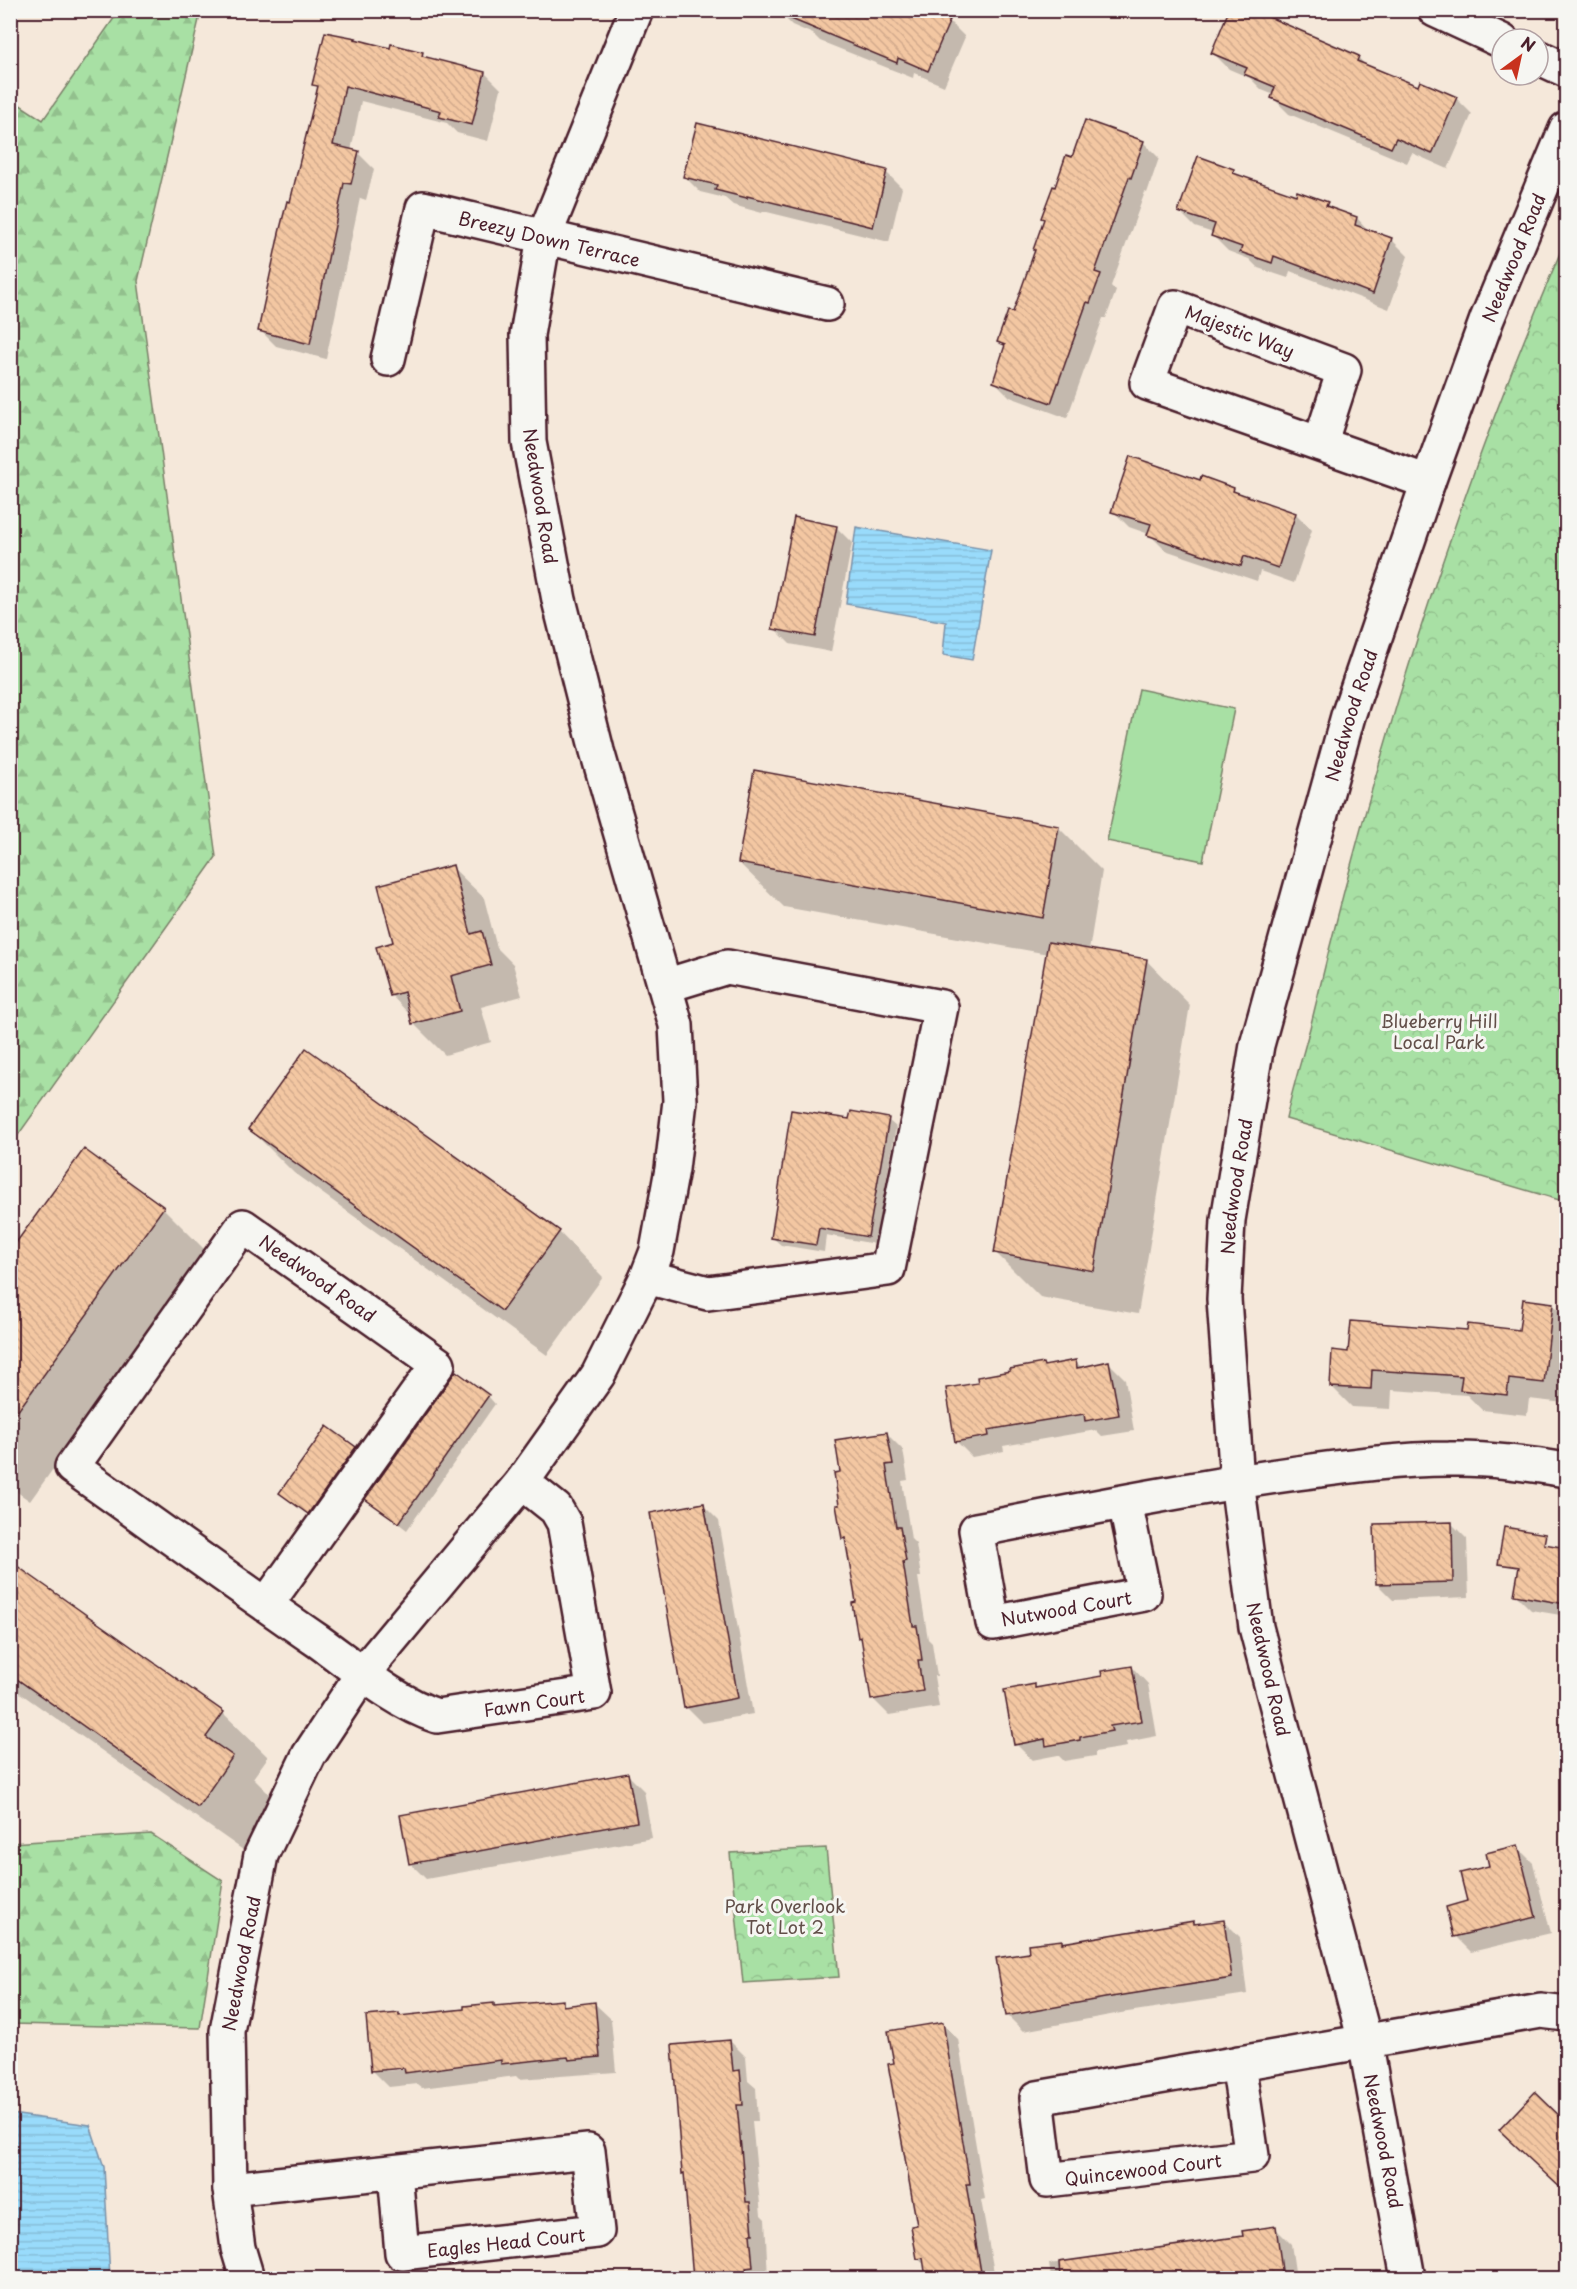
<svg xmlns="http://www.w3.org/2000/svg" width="1577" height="2289" font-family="'Playpen Sans',sans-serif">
  <defs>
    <pattern id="forest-firs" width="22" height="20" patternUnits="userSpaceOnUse" patternTransform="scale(1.5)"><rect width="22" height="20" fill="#a8e0a4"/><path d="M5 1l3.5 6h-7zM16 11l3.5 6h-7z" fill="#92c08d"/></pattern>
    <pattern id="park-crowns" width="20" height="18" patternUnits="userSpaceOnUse" patternTransform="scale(1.5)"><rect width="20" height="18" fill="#a8e0a4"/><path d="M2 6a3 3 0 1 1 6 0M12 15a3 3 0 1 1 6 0" fill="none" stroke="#92c08d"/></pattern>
    <pattern id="water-rules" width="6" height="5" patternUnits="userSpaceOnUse" patternTransform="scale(1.5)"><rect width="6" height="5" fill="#99dbfb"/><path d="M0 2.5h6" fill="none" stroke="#85bcd7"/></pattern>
    <pattern id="building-back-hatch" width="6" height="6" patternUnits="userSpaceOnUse" patternTransform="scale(1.5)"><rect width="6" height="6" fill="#f3c7a2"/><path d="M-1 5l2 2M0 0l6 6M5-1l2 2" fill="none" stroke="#d2aa8c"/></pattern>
  </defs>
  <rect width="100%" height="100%" fill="#f5e8da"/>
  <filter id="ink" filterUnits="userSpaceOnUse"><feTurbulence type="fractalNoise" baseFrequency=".0167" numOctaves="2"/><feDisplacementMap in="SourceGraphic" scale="12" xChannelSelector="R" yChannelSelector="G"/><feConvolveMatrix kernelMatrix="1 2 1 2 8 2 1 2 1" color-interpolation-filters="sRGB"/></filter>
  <g filter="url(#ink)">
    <polygon fill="#a8e0a4" stroke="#798068" stroke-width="1.5" points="1139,689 1234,709 1203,861 1107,841"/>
    <g fill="url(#forest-firs)" stroke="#798068" stroke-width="1.5">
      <polygon points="119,11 201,11 138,281 216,857 11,1145 11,99 43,120"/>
      <polygon points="151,1834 223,1881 200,2028 11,2024 11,1843"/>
    </g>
    <g fill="url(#park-crowns)" stroke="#798068" stroke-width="1.5">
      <path d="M1566 239V1202L1286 1119C1293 1085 1304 1053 1312 1020 1375 753 1458 490 1566 239Z"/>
      <polygon points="826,1848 839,1977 743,1983 730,1853"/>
    </g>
    <g fill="url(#water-rules)" stroke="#7990a8" stroke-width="1.5">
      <polygon points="856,527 991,550 972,660 943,655 946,622 846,604"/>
      <polygon points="11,2114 90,2125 104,2167 110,2278 11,2278"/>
    </g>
    <g fill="#0003" fill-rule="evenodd">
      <polygon points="774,10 917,10 949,21 965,37 944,86 914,73 913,78 820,41 813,34 792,25 780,13"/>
      <polygon points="1182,10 1199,10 1196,17"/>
      <polygon points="1269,16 1273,20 1358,57 1368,68 1419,88 1456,98 1472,114 1448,169 1412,153 1407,163 1289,114 1273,98 1274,95 1262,90 1250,78 1229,69 1213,53"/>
      <polygon points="391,50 422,54 427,59 485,73 501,89 488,141 457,133 447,123 361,101 351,151 358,153 374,169 366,200 360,198 326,359 276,346 260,330 319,89 314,84"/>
      <polygon points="1143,142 1159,158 1147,193 1145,192 1111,286 1116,291 1106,318 1103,318 1067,418 1010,397 994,381 1006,348 999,341 1014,314 1056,189"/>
      <polygon points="1233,170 1239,176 1297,197 1298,193 1327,204 1334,210 1357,218 1370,232 1392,240 1408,256 1389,309 1290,271 1288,278 1258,268 1249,259 1228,251 1212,235 1213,233 1195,227 1179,211"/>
      <polygon points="886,172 902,188 889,242 763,211 762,213 733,205 725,198 700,192 684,176"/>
      <polygon points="1201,482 1233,489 1239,495 1296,514 1312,530 1294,583 1260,571 1257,581 1165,550 1149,534 1129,527 1113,511"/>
      <polygon points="836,527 852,543 831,652 790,644 774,628"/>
      <polygon points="1058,827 1102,871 1089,951 1146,960 1190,1005 1138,1314 1040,1297 996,1253 1048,954 784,907 739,863"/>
      <polygon points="452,867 484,898 497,948 513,964 522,996 481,1007 491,1042 445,1055 413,1023 411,1016 391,995"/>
      <polygon points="850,1120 888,1120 896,1127 875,1244 826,1235 824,1252 781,1245 773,1238"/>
      <polygon points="250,1129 559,1232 603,1277 547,1355 294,1173"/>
      <polygon points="84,1151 163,1208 208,1253 30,1501 10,1487 10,1254"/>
      <polygon points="1552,1304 1566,1318 1566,1381 1564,1403 1529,1399 1527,1415 1482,1410 1467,1395 1392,1390 1391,1409 1352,1407 1331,1386 1350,1353 1469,1332 1521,1332"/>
      <polygon points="1076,1362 1082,1368 1109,1363 1125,1379 1134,1431 1102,1436 1096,1430 1003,1446 1004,1451 972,1457 956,1441 980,1384 1045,1367"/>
      <polygon points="488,1396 495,1404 407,1530 367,1499"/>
      <polygon points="887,1434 903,1450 908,1480 902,1481 911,1539 916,1544 921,1577 918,1577 928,1639 932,1643 937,1676 934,1676 939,1707 889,1715 873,1699 863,1641 859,1638 857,1604 847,1543 843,1538 841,1506 842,1473"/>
      <polygon points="355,1448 363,1455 316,1520 281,1493"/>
      <polygon points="703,1505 719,1521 753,1714 702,1723 686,1707"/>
      <polygon points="1451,1523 1467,1539 1469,1597 1393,1600 1377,1584"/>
      <polygon points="1556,1547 1566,1549 1566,1616 1531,1610 1515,1594"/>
      <polygon points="10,1563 223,1713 268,1757 253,1778 277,1802 243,1850 10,1686"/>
      <polygon points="1132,1667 1148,1684 1157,1736 1126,1742 1127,1747 1095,1752 1095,1756 1064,1761 1058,1755 1032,1760 1016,1744 1034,1686 1037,1689 1104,1677"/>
      <polygon points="628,1775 644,1791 652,1838 426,1879 410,1863"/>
      <polygon points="1517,1847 1533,1863 1551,1933 1471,1952 1455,1936 1469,1902 1491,1868"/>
      <polygon points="1224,1921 1240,1937 1247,1994 1121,2013 1023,2031 1007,2015 1031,1954 1062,1941 1064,1944 1193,1923 1196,1925"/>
      <path d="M562 2002 567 2007 594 2003 611 2019 616 2072 519 2079 516 2076 422 2088 417 2084 389 2087 373 2071 398 2014 401 2017 465 2011 494 2005 496 2007ZM412 2066V2069L385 2071V2068Z"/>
      <polygon points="942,2023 958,2039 985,2199 981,2200 995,2278 928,2278 926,2266 918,2259 919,2226 896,2064"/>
      <polygon points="730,2041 746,2057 748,2081 756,2088 758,2121 752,2121 761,2215 765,2219 768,2278 689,2278 689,2274 694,2274 686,2176 683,2173"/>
      <polygon points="1535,2094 1566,2124 1566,2192 1517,2146"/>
      <polygon points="1275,2228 1291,2244 1296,2278 1051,2278 1049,2264 1245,2237"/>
    </g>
    <g fill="url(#building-back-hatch)" stroke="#4a1f2b" stroke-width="1.5">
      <polygon points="928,10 950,20 928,71 898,58 897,63 772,11"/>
      <polygon points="1229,10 1271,10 1269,17 1359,56 1357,61 1418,86 1420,81 1457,97 1432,154 1396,138 1391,148 1271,98 1275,87 1244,74 1247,68 1211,53"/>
      <polygon points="325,32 356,38 355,39 390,48 391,44 423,52 422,56 485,72 472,125 439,117 441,111 345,86 333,145 359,151 351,184 344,183 310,344 258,331 279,233 287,201 290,202 318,86 312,85"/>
      <polygon points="1085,120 1144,141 1131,178 1129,177 1095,272 1101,274 1090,303 1087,302 1051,403 993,382 1005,345 997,342 1008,311 1013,312 1035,250 1033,250 1044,219 1041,218 1053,186 1055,187 1066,155 1072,157"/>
      <polygon points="697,123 887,170 873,227 747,196 747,198 715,190 717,185 683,177"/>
      <polygon points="1198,156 1234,169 1233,173 1296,195 1297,191 1328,202 1326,206 1357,217 1355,225 1392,238 1373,294 1274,256 1272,263 1240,252 1242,247 1211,236 1215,224 1178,212"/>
      <polygon points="1130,456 1200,480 1201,476 1234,488 1233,491 1296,513 1278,568 1244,556 1241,566 1201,554 1147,535 1151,524 1111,512"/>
      <polygon points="794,517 837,526 815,637 772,629"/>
      <polygon points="754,770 1059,826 1043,918 738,863"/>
      <polygon points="453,865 471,934 482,931 491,965 451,976 460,1011 412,1024 404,992 390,996 376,947 393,942 378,885"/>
      <polygon points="1048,942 1147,959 1094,1271 994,1253"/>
      <polygon points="306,1048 560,1231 502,1311 248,1129"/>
      <polygon points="791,1110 849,1119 851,1111 889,1118 868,1237 819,1228 816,1245 771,1238"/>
      <polygon points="84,1149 164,1207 10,1422 10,1251"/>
      <polygon points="1523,1299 1553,1303 1544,1383 1509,1379 1507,1395 1460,1390 1462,1376 1372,1370 1371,1389 1330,1387 1332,1350 1348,1352 1351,1321 1467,1330 1468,1324 1519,1330"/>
      <polygon points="1076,1360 1077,1368 1109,1361 1119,1415 1085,1421 1084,1414 1028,1423 988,1430 989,1436 955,1442 946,1388 978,1383 977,1377 1010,1371 1010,1369 1043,1363 1044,1366"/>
      <polygon points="456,1371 489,1395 399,1523 365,1499"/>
      <polygon points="327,1426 356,1447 308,1514 279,1493"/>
      <polygon points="887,1432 893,1464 886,1465 896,1527 900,1527 906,1561 903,1562 913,1626 917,1626 922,1660 918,1660 923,1691 871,1700 861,1637 858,1638 852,1603 856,1602 845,1538 842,1539 836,1505 839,1505 834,1473 840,1472 835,1440"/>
      <polygon points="704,1503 738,1698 684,1708 650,1513"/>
      <polygon points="1452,1522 1453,1582 1376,1584 1374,1524"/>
      <polygon points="1504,1527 1546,1534 1544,1544 1566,1548 1566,1604 1514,1595 1519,1567 1498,1564"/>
      <polygon points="10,1561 224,1712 206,1737 233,1756 198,1807 10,1674"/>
      <polygon points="1132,1666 1142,1721 1110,1726 1112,1731 1080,1737 1080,1740 1046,1746 1045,1739 1014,1745 1004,1690 1035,1684 1035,1688 1102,1676 1101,1671"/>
      <polygon points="628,1773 637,1822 409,1864 400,1815"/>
      <polygon points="1518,1845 1536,1917 1453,1937 1446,1907 1467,1901 1460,1873 1489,1866 1486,1853"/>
      <polygon points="1224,1920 1232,1978 1105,1998 1006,2016 996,1958 1029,1953 1028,1944 1062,1940 1062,1943 1194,1921 1194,1924"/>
      <polygon points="563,2000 563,2006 595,2002 600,2057 569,2060 568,2057 501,2064 501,2060 405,2073 404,2068 371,2071 366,2016 399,2013 399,2016 464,2009 464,2006 494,2003 494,2006"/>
      <polygon points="943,2022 970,2184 966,2184 982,2278 926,2278 923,2258 917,2259 911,2226 917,2225 888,2064 894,2063 888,2031"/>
      <polygon points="730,2040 733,2071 740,2070 743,2105 737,2105 746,2202 750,2202 753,2234 750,2234 753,2267 746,2268 747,2278 693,2278 684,2173 682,2174 672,2045"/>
      <polygon points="1535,2092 1566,2122 1566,2193 1499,2130"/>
      <polygon points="1276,2226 1283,2278 1060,2278 1059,2262 1243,2236 1242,2231"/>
    </g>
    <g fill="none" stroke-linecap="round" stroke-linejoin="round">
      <defs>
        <g id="minor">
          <polyline points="1435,10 1502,41"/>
          <polyline points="1538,57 1566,70"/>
          <path id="s1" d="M388 359 423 208 827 304"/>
          <path d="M1320 444 1344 370 1175 307 1147 383C1241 416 1334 449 1428 482"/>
          <polyline points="647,1277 708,1293 888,1269 941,1007 727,967 665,986"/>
          <path d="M1125 1502 1144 1594 993 1623 976 1530C1080 1510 1185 1489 1290 1474 1342 1467 1396 1459 1449 1459 1488 1458 1528 1464 1566 1470"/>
          <path id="s2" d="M266 1605 438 1364 243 1226 72 1467C154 1525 235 1584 318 1641 353 1666 396 1703 437 1716L594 1693 564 1523 556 1509 522 1482"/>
          <path d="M1238 2063 1252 2156 1047 2180 1037 2098C1205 2069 1373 2040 1541 2011L1566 2014"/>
          <polyline points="230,2189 588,2151 597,2231 402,2253 395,2172"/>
          <path id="s3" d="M247 2278 238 2248 230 2189 227 2031 261 1855 309 1755 363 1673 522 1482 598 1375 647 1277 657 1251 672 1169 680 1101 676 1025 597 751 559 600 529 442 527 335 544 237 636 10"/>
          <path id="s4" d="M1408 2278 1365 2041 1256 1627 1237 1481 1224 1299 1228 1220 1257 1045 1348 716 1428 482 1487 319 1566 129"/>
        </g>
      </defs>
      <use href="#minor" stroke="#4a1f2b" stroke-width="38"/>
      <use href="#minor" stroke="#f6f6f2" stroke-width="33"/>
    </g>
  </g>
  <g text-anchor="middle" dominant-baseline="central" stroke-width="6" stroke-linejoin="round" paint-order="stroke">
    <g font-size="18" fill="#4a1f2b" stroke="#f6f6f2">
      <text stroke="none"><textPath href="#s1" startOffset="285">Breezy Down Terrace</textPath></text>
      <text stroke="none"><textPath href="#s4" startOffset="2084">Needwood Road</textPath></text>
      <text transform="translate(1240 331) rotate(21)">Majestic Way</text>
      <text transform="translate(541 496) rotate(81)">Needwood Road</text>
      <text stroke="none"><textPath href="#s4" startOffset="1598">Needwood Road</textPath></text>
      <text stroke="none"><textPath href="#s4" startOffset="1112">Needwood Road</textPath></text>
      <text transform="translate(318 1278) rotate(35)">Needwood Road</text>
      <text transform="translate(1066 1608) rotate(-10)">Nutwood Court</text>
      <text transform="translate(1269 1669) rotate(77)">Needwood Road</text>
      <text stroke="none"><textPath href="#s2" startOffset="1371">Fawn Court</textPath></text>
      <text stroke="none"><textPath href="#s3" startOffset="318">Needwood Road</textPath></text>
      <text transform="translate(1384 2141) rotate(79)">Needwood Road</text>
      <text transform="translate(1143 2169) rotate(-7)">Quincewood Court</text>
      <text transform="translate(506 2242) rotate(-6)">Eagles Head Court</text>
    </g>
    <g font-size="18" fill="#624f49" stroke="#f6f6f2">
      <text x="1439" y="1020">Blueberry Hill<tspan x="1439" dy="21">Local Park</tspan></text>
      <text x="785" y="1905">Park Overlook<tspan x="785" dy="21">Tot Lot 2</tspan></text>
    </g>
  </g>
  <rect width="1577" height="2289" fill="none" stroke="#f6f6f2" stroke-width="36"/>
  <rect x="18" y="18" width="1541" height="2253" fill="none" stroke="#4a1f2b" stroke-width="2" filter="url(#ink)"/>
  <g transform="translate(1520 57) rotate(33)"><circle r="28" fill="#f6f6f2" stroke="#b1a0a2" stroke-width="1.5"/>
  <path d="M0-4.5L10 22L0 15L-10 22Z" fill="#c8321e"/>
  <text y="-9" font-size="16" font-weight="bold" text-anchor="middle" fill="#4a1f2b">N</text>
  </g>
</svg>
